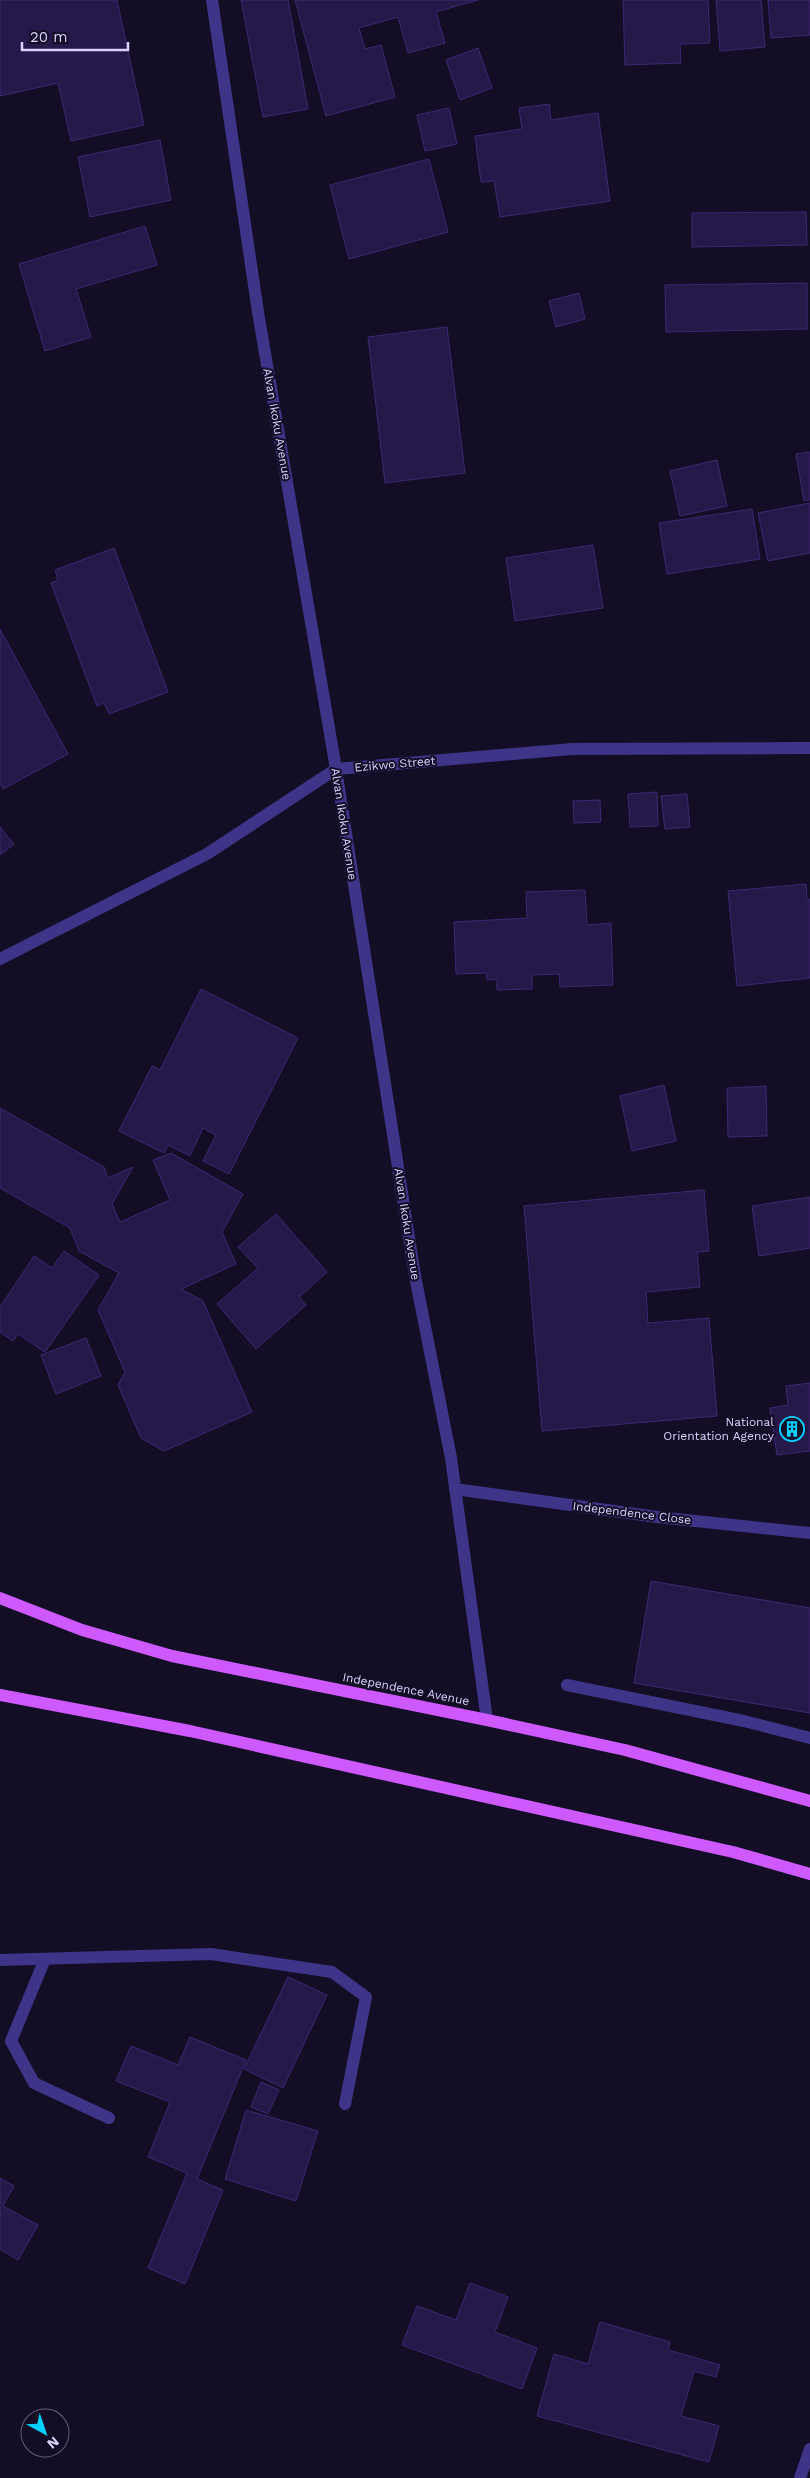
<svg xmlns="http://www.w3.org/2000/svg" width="810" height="2478" font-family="'Work Sans',sans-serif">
  <rect width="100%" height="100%" fill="#130d26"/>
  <g fill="#261848" stroke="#3e2876">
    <polygon points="0,0 117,0 144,125 71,141 58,83 0,96"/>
    <polygon points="241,0 288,0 308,109 263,117"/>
    <polygon points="295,0 478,0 436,12 445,43 408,53 398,17 359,28 365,49 381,45 395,97 326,116"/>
    <polygon points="623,0 708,0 710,43 680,44 681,63 625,65"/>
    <polygon points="716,0 761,0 765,47 720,51"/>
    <polygon points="768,0 810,0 810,35 771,38"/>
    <polygon points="478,48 492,88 460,100 446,60"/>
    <polygon points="549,104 551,120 598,113 610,201 500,217 494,181 481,182 475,136 522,129 519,108"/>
    <polygon points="449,108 457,144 425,151 417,115"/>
    <polygon points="160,140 171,200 90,217 78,157"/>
    <polygon points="429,159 448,232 349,259 330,185"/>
    <polygon points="806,212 807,245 692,247 692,213"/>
    <polygon points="145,226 157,265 76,289 91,337 45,351 19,264"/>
    <polygon points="807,283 807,329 666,332 665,285"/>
    <polygon points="579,293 585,319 556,327 549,301"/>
    <polygon points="447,327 465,473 385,483 368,337"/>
    <polygon points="810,452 810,500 804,501 796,454"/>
    <polygon points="717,460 727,506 680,516 670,471"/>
    <polygon points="810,503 810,553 768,561 758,513"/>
    <polygon points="752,509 760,559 667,574 659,523"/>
    <polygon points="593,545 603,608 515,621 506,558"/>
    <polygon points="114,548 168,692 109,714 104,703 97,706 51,583 58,580 55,570"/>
    <polygon points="0,629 68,754 3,789 0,783"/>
    <polygon points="657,792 658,826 630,827 628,794"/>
    <polygon points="687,794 690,827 665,829 661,796"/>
    <polygon points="600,800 601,822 574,823 573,801"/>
    <polygon points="0,827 14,844 0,855"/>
    <polygon points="806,884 807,900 810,899 810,978 737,986 728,891"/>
    <polygon points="585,890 587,925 611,923 613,985 560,987 559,974 532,975 532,989 497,990 497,979 487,980 486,973 456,974 454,922 527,918 526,892"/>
    <polygon points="201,989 298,1038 229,1174 203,1161 216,1135 203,1128 190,1156 168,1145 164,1153 119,1131 152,1066 160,1070"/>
    <polygon points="664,1085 676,1141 632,1151 620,1096"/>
    <polygon points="766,1086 767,1136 728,1137 727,1088"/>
    <polygon points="0,1108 104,1167 108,1178 133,1167 112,1204 120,1222 170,1200 153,1160 171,1153 243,1194 222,1232 236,1264 181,1289 203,1301 252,1412 164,1451 141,1438 118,1385 125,1372 98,1310 119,1273 79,1251 70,1228 0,1188"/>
    <polygon points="704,1190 709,1251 697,1252 700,1287 646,1292 648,1323 709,1318 717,1416 542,1431 524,1206"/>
    <polygon points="810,1197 810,1248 759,1256 752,1206"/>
    <polygon points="276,1214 327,1272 299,1297 306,1305 256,1349 217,1304 258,1268 238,1247"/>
    <polygon points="64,1251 99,1275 45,1352 18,1334 13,1341 0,1332 0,1307 34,1256 52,1268"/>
    <polygon points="86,1338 101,1376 56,1394 41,1355"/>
    <polygon points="810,1383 810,1451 777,1455 770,1408 788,1405 786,1386"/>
    <polygon points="651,1581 810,1608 810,1713 634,1683"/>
    <polygon points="288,1977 327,1995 283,2088 244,2069"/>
    <polygon points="190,2037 246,2060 197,2179 223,2190 185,2284 148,2268 187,2173 148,2157 170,2102 116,2081 131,2046 178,2065"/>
    <polygon points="261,2082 279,2090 268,2114 251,2107"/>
    <polygon points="246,2110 318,2131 296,2201 225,2179"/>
    <polygon points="0,2178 14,2186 3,2206 38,2225 18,2260 0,2249"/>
    <polygon points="470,2283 508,2297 495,2332 537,2348 522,2389 402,2345 417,2306 456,2320"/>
    <polygon points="600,2322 670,2342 668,2350 720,2365 716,2377 694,2371 681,2416 719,2426 709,2462 537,2416 554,2354 588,2364"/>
  </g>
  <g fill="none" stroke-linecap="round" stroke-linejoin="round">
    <g stroke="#3f3588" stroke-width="12">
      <polyline points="212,0 258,312 336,769 415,1276 451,1458 487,1720"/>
      <polyline points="0,959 207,854 336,769 572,749 810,748"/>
      <polyline points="455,1489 657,1517 810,1533"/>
      <polyline points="567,1685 744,1721 810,1738"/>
      <polyline points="45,1959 11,2041 34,2083 109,2118"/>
      <polyline points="0,1960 211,1954 332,1972 366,1997 345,2104"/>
      <polyline points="800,2478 810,2449"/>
    </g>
    <g stroke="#ce59ff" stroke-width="12">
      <polyline points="0,1598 82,1630 172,1656 487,1720 625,1750 810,1801"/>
      <polyline points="0,1695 190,1731 733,1852 810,1874"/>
    </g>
  </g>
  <defs>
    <symbol id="building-ring" viewBox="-11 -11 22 22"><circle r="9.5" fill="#130d26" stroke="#00d0fd" stroke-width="1.5"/><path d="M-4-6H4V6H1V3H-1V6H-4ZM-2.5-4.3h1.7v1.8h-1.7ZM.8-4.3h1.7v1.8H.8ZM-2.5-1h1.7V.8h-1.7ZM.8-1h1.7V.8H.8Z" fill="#00d0fd"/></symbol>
  </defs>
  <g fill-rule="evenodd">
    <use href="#building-ring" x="778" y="1415" width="28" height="28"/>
  </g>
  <g text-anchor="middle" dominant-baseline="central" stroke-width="4" stroke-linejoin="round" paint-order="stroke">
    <g font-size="12" fill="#dbd2ff" stroke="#130d26">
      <text transform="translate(277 424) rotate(80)">Alvan Ikoku Avenue</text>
      <text transform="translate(395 764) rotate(-5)">Ezikwo Street</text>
      <text transform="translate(344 824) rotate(81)">Alvan Ikoku Avenue</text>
      <text transform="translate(407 1224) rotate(81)">Alvan Ikoku Avenue</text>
      <text transform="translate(632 1513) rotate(7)">Independence Close</text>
      <text transform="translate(406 1689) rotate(11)">Independence Avenue</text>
    </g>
    <g font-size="12" fill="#dbd2ff" stroke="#130d26" text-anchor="end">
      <text x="774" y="1422">National<tspan x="774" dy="14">Orientation Agency</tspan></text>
    </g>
  </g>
  <g transform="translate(45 2433) rotate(140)"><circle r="24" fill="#130d26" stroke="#635c7d"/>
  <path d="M0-4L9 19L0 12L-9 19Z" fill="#00d0fd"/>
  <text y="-8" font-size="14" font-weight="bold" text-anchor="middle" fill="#dbd2ff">N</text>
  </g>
  <path d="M22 42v8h106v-8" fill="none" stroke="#dbd2ff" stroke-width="2.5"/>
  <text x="30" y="42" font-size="15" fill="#dbd2ff" stroke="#130d26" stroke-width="4" paint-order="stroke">20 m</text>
</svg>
